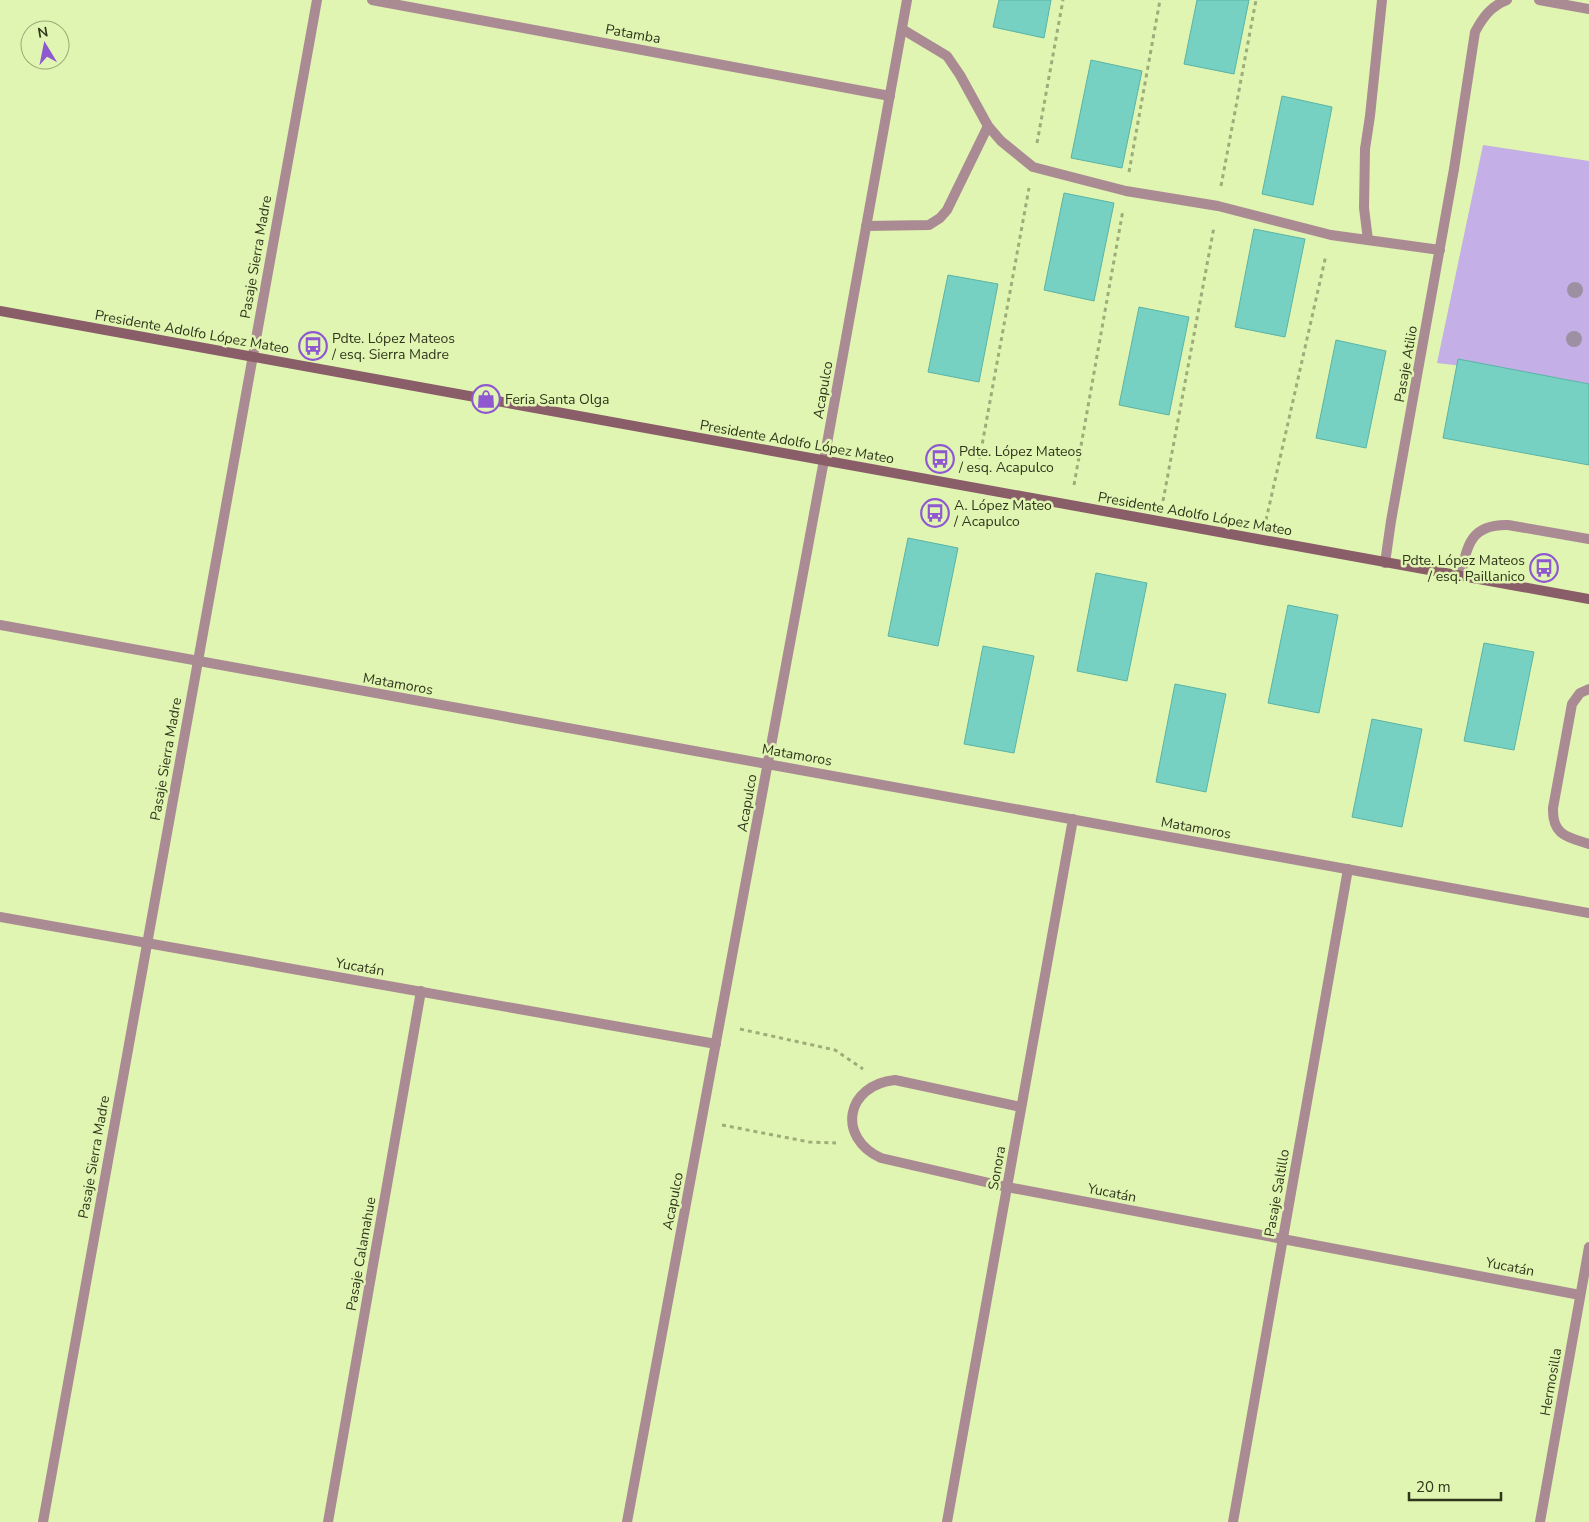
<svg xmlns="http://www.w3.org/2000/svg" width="1589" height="1522" font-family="'Nunito Sans',sans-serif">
  <rect width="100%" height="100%" fill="#e0f5b2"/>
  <polygon fill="#c4afe6" points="1483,145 1589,161 1589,384 1547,376 1437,363"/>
  <g fill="#77d1c2" stroke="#5ab4a6">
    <polygon points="999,0 1051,0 1044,38 993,27"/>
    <polygon points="1197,0 1249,0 1234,74 1184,64"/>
    <polygon points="1091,60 1142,71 1122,168 1071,158"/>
    <polygon points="1282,96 1332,107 1313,205 1262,194"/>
    <polygon points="1064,193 1114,203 1094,301 1044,290"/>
    <polygon points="1254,229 1305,239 1285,337 1235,327"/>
    <polygon points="948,275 998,284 979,382 928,372"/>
    <polygon points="1139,307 1189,317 1169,415 1119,405"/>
    <polygon points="1336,340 1386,351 1366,448 1316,438"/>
    <polygon points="1458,359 1589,384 1589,465 1443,438"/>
    <polygon points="908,538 958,548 938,646 888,636"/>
    <polygon points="1096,573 1147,583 1127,681 1077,671"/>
    <polygon points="1288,605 1338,615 1319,713 1268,703"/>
    <polygon points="1484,643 1534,652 1514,750 1464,741"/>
    <polygon points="983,646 1034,656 1014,753 964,744"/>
    <polygon points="1175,684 1226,694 1206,792 1156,782"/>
    <polygon points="1372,719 1422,729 1402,827 1352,817"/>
  </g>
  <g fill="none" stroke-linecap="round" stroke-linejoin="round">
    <g stroke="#9dad79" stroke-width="3" stroke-dasharray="4 4" stroke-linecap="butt">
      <polyline points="1037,143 1063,0"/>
      <polyline points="1129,172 1160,0"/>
      <polyline points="1221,186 1256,0"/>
      <polyline points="978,467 1029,188"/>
      <polyline points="1074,485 1123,210"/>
      <polyline points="1163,501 1214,227"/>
      <polyline points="1266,520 1326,255"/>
      <polyline points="740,1029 835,1050 863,1069"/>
      <polyline points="722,1125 809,1142 836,1143"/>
    </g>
    <g stroke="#ab8b93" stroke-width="10">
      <polyline points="1539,0 1589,9"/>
      <polyline points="902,29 947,56 960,75 988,126 1001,141 1033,167 1126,191 1218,206 1331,235 1440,250"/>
      <polyline points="1365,149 1364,208 1368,240"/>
      <path d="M1454 169 1475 32C1483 17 1491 6 1507 0"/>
      <polyline points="866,226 929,225 940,218 947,210 988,126"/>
      <path d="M1461 575C1467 545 1471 524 1508 525L1589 539"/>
      <path d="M1589 689 1580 693 1572 704 1553 808C1552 835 1567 837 1589 844"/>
    </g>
    <g stroke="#ab8b93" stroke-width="10">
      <polyline points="372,0 890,96"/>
      <polyline points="1365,149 1370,116 1382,0"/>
      <polyline points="1385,563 1391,521 1454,169"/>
      <polyline points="0,625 1589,913"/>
      <polyline points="0,917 716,1044"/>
      <path d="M1021 1107 895 1080C846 1085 836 1137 881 1158L1007 1187 1580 1295"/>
      <polyline points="43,1522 317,0"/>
      <polyline points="328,1522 421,991"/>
      <polyline points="627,1522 824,460 907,0"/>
      <polyline points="947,1522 1073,819"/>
      <polyline points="1233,1522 1348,869"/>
      <polyline points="1540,1522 1589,1247"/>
    </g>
    <polyline stroke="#8a5e69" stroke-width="10" points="0,311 1589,599"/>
  </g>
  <g fill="#9d90a3">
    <circle cx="1575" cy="290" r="8"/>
    <circle cx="1574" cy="339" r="8"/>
  </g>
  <defs>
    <symbol id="bus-ring" viewBox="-11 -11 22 22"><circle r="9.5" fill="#e0f5b2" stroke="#8f58d0" stroke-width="1.5"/><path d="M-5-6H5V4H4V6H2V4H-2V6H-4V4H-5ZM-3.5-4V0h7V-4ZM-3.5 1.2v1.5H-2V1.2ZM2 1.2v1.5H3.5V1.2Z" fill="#8f58d0"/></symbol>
    <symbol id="shop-ring" viewBox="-11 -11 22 22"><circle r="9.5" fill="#e0f5b2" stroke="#8f58d0" stroke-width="1.5"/><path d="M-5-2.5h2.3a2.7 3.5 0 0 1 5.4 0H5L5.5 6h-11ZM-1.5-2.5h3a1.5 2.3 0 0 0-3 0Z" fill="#8f58d0"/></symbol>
  </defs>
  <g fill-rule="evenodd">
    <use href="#bus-ring" x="297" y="330" width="32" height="32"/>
    <use href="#shop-ring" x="470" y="383" width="32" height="32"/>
    <use href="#bus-ring" x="924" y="443" width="32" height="32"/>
    <use href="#bus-ring" x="919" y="497" width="32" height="32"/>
    <use href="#bus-ring" x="1528" y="552" width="32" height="32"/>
  </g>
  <g text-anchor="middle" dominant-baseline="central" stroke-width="5" stroke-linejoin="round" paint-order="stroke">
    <g font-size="14" fill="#2f361c" stroke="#e0f5b2">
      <text transform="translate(633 34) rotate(10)">Patamba</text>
      <text transform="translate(256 257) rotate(-80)">Pasaje Sierra Madre</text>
      <text transform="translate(192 332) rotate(10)">Presidente Adolfo López Mateo</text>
      <text transform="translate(1406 364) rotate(-80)">Pasaje Atilio</text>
      <text transform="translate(823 390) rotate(-80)">Acapulco</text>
      <text transform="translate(797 442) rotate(10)">Presidente Adolfo López Mateo</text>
      <text transform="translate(1195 514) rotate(10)">Presidente Adolfo López Mateo</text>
      <text transform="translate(398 684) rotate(10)">Matamoros</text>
      <text transform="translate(797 755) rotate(10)">Matamoros</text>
      <text transform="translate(166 759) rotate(-80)">Pasaje Sierra Madre</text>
      <text transform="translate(747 803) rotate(-80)">Acapulco</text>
      <text transform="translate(1196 828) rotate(10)">Matamoros</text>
      <text transform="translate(360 967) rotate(10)">Yucatán</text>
      <text transform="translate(94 1157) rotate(-80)">Pasaje Sierra Madre</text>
      <text transform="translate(997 1168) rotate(-80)">Sonora</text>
      <text transform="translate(1112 1193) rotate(11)">Yucatán</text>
      <text transform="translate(1277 1193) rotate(-80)">Pasaje Saltillo</text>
      <text transform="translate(673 1201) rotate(-79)">Acapulco</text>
      <text transform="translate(361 1254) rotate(-80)">Pasaje Calamahue</text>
      <text transform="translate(1510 1267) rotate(11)">Yucatán</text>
      <text transform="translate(1551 1382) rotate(-80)">Hermosilla</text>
    </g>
    <g font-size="14" fill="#2f361c" stroke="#e0f5b2" text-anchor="start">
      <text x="332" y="338">Pdte. López Mateos<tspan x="332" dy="16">/ esq. Sierra Madre</tspan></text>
      <text x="505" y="399">Feria Santa Olga</text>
      <text x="959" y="451">Pdte. López Mateos<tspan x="959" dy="16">/ esq. Acapulco</tspan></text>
      <text x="954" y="505">A. López Mateo<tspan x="954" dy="16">/ Acapulco</tspan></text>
      <text x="1525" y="560" text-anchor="end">Pdte. López Mateos<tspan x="1525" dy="16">/ esq. Paillanico</tspan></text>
    </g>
  </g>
  <g transform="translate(45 45) rotate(350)"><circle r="24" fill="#e0f5b2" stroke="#99a976"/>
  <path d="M0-4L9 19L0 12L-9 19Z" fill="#8f58d0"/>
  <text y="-8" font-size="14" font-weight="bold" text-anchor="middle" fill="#2f361c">N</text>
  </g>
  <path d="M1409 1492v8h92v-8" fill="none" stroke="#2f361c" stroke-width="2.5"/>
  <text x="1416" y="1492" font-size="15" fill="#2f361c" stroke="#e0f5b2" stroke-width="4" paint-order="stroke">20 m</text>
</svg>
